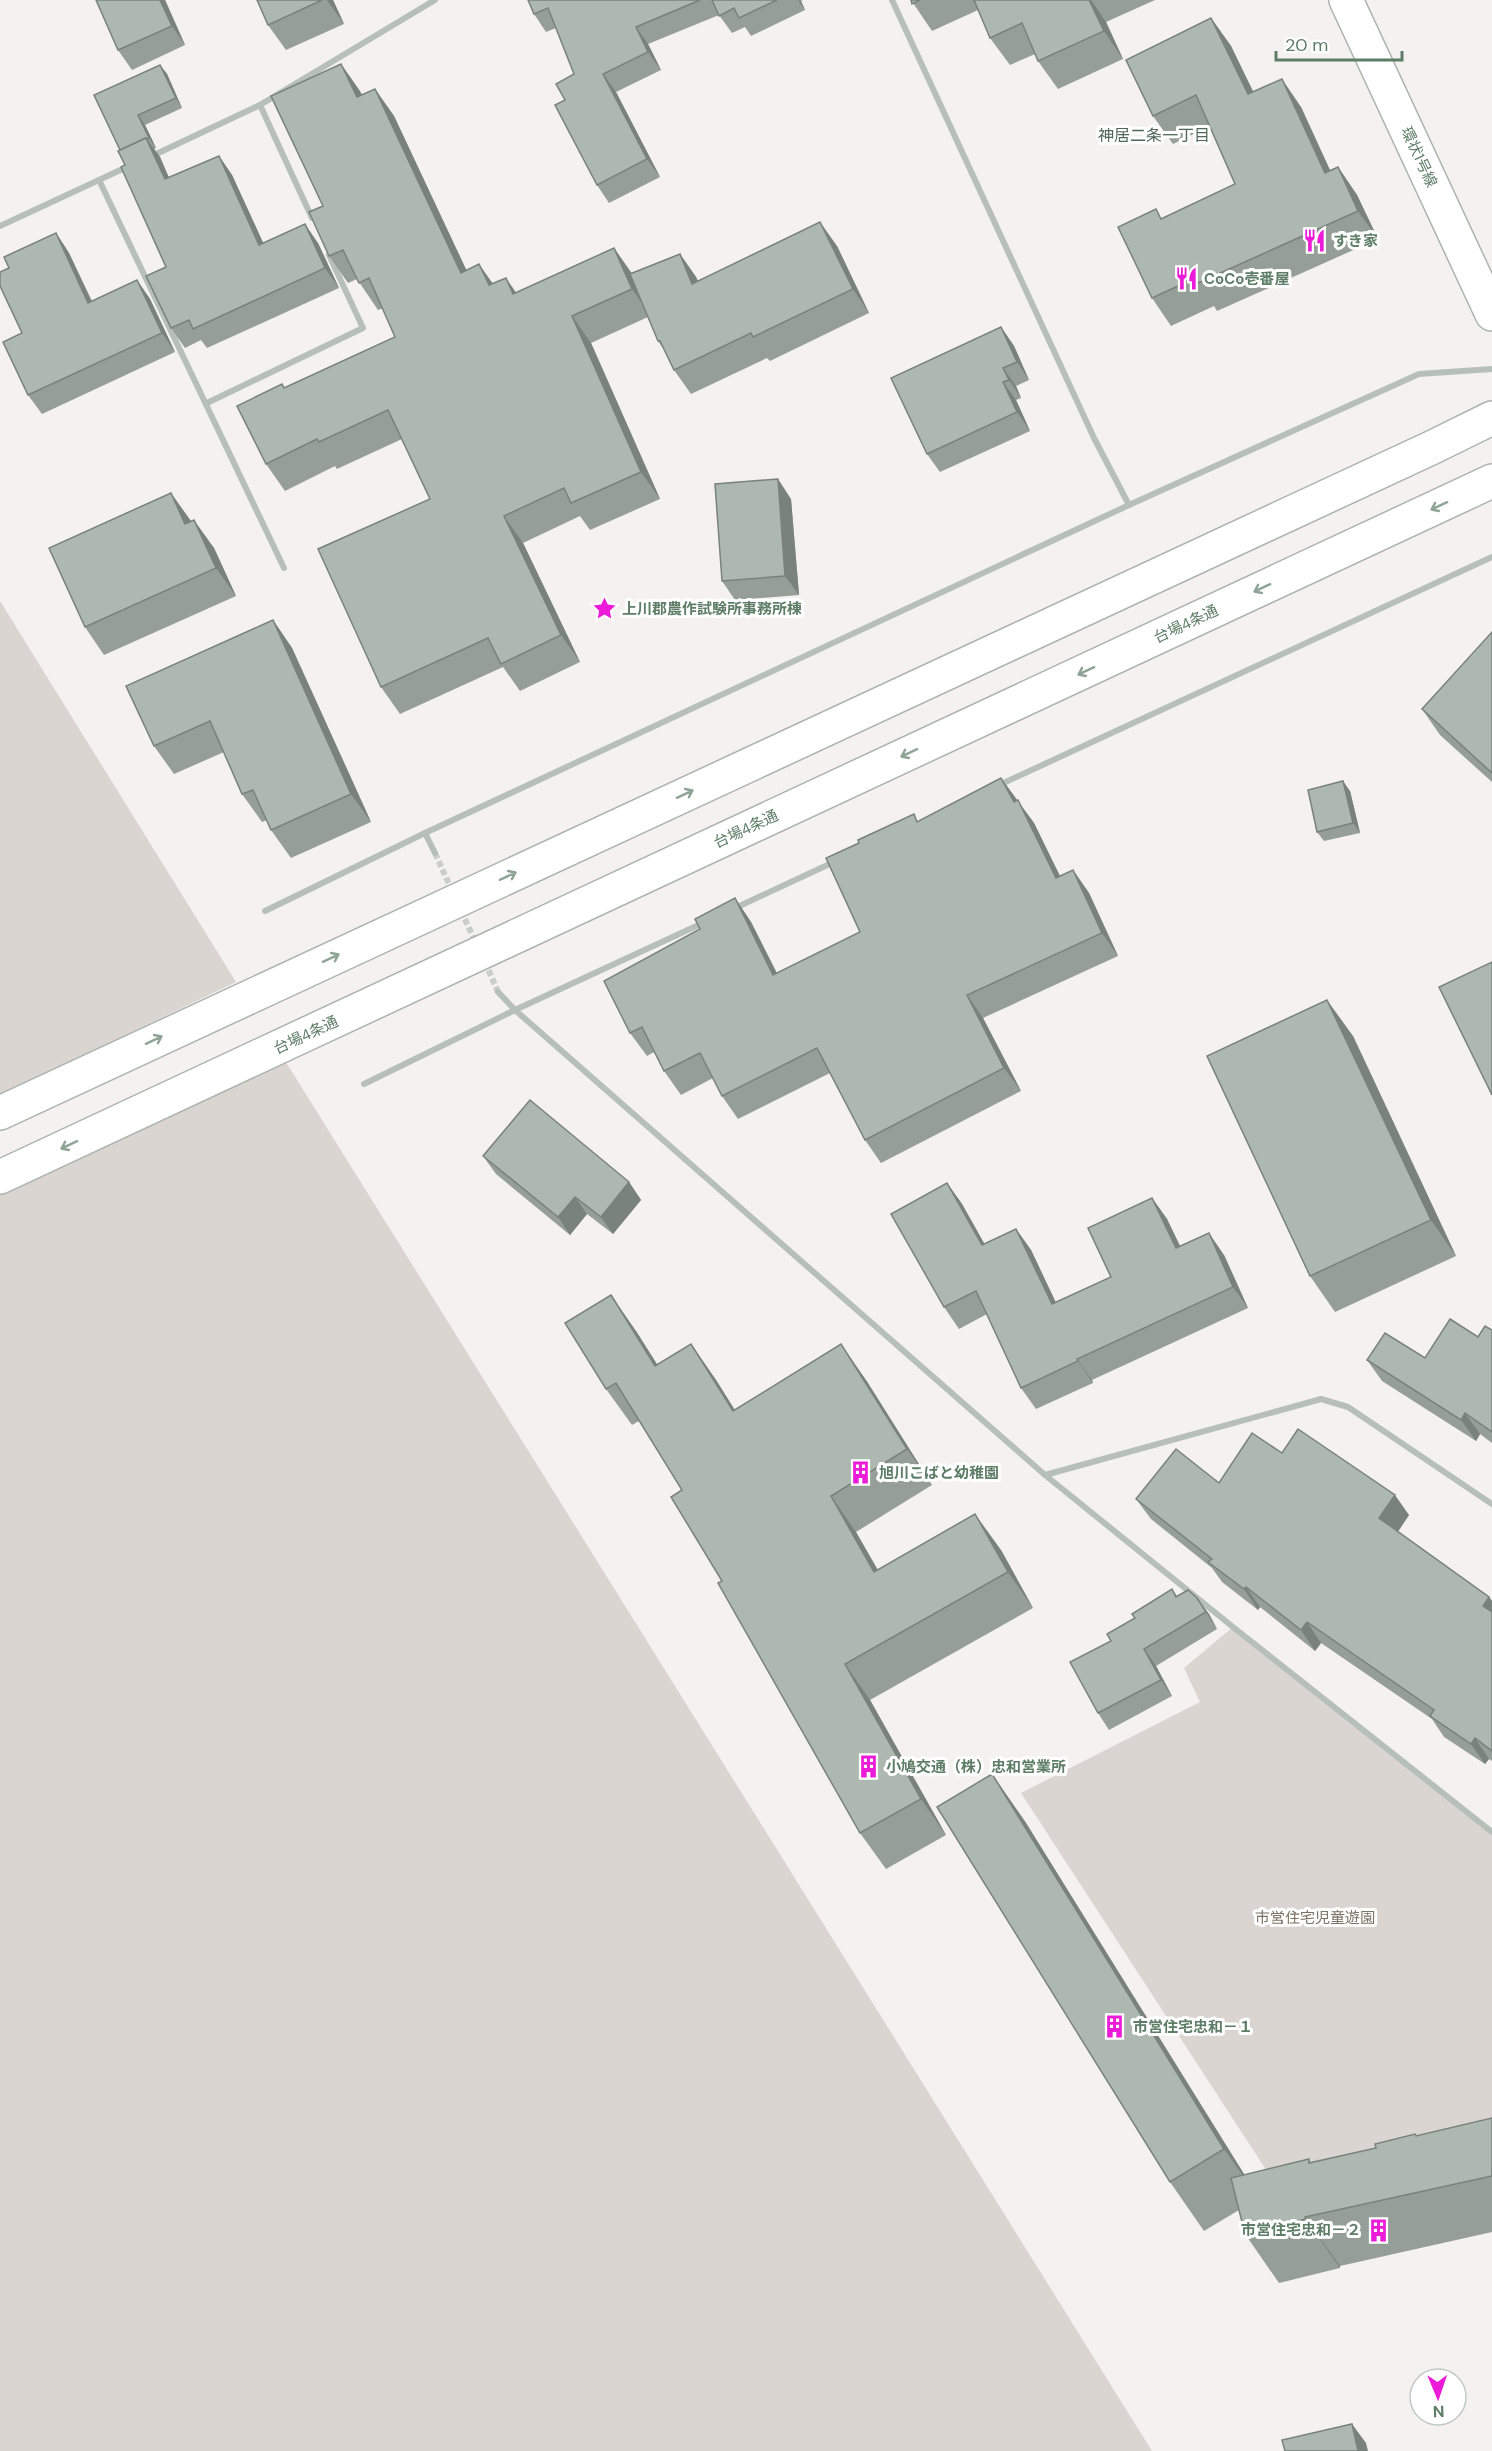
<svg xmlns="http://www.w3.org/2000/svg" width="1492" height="2451" font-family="'DM Sans','Noto Sans JP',sans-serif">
  <rect width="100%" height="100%" fill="#f5f1f1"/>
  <g fill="#dad5d0">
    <polygon points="0,601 236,982 0,1095"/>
    <polygon points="284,1059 1152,2451 0,2451 0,1193"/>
    <polygon points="1233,1627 1492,1832 1492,2181 1300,2222 1021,1793 1200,1702 1184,1668"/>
  </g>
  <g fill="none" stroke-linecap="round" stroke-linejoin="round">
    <g stroke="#c8cec8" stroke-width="6" stroke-dasharray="6 3" stroke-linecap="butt">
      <polyline points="435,853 453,893"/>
      <polyline points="461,911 477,945"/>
      <polyline points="485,962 498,992"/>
    </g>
    <defs>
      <polyline id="primary" points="1346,0 1492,314"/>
      <g id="highway">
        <polyline points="0,1113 1431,448 1492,418"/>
        <polyline points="0,1177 1492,481"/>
      </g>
    </defs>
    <use href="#primary" stroke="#aab5ad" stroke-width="36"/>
    <use href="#highway" stroke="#aab4ad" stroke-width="36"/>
    <g stroke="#b6c0b9" stroke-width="6">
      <polyline points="892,0 1094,438 1129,505"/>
      <polyline points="260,105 312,218"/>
      <polyline points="152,156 260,105 435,0"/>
      <polyline points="99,180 284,568"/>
      <polyline points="0,226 129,166"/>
      <polyline points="207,403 363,328 329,255"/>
      <polyline points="997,786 1492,557"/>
      <polyline points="425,833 435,853"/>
      <polyline points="733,909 836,861"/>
      <polyline points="265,911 425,833 1129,505 1419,374 1492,369"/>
      <polyline points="498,992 515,1010 1045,1475 1233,1627 1492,1832"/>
      <polyline points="364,1084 515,1010 705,922"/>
      <polyline points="1045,1475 1321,1399 1348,1407 1492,1504"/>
    </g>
    <use href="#primary" stroke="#fff" stroke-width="33"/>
    <use href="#highway" stroke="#fff" stroke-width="33"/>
  </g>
  <g fill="#959f97">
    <polygon points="96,0 165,0 185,45 132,70 118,50"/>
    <polygon points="257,0 333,0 344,24 286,50 268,25"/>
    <polygon points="528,0 803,0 801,1 805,10 751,36 745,27 732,33 719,15 648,44 661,70 616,92 660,177 609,203 597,185 565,100 574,74 556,28 546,32 534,14"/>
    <polygon points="911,0 1155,0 1106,22 1123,59 1058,89 1038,61 1035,54 1010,65 990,38 978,10 932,31"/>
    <polygon points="1211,18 1231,46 1253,92 1301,107 1330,170 1338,167 1357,195 1378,239 1217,311 1214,306 1171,326 1152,298 1163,218 1235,184 1210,126 1173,144 1153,116"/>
    <polygon points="341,64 362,95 375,89 394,116 466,270 493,283 516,293 614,248 631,273 680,254 696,277 698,281 837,246 869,313 770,361 767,358 691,394 674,370 665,351 658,341 648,317 591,343 660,499 590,530 580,516 523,543 580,662 520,691 503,667 400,714 381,687 430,499 402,439 337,469 335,466 285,491 266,464 284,388 395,337 383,308 378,310 357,279 348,283 329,256 323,206"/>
    <polygon points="160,65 167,74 182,108 145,125 156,148 154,149 160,157 169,178 219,156 232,175 263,243 318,243 339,288 207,348 201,340 185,348 171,328 166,267 120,150"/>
    <polygon points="56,233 69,253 92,301 137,280 150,299 175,352 42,414 28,395 22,333 9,268"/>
    <polygon points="1001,327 1014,346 1029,380 1016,386 1021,398 1016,400 1030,431 940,472 927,454"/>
    <polygon points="791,499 799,595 735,600 722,581"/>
    <polygon points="191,521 214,548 236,596 104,655 85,627"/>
    <polygon points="273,620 292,648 371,822 291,858 271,830 267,820 262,822 242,794 224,752 174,774 154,746"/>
    <polygon points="1492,632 1492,782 1440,735 1422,709"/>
    <polygon points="1001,778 1034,823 1060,876 1073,870 1089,893 1118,956 983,1018 1021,1091 881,1163 865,1140 830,1073 738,1119 722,1096 713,1078 681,1095 664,1071 654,1052 647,1056 630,1033 700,929 735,898 751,922 777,973 860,932 919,821"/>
    <polygon points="1350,791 1360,833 1324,841 1317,832"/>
    <polygon points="1353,1036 1456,1256 1335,1312 1310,1276"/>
    <polygon points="483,1156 629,1182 641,1200 613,1234 587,1214 570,1235 496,1174"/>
    <polygon points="947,1183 962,1204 984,1244 1016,1229 1031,1250 1056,1303 1111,1277 1152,1198 1167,1219 1180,1246 1224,1255 1248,1308 1092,1380 1093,1383 1036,1409 1021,1388 987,1314 959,1329 944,1307"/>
    <polygon points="1492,1330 1492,1443 1480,1434 1476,1441 1382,1381 1367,1360 1425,1358"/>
    <polygon points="636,1331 657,1365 691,1344 716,1380 735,1410 866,1380 932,1485 856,1532 878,1570 1001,1550 1033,1608 870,1700 946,1835 886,1869 860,1833 722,1581 682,1490 639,1421 632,1425 606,1389"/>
    <polygon points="1282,1453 1409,1515 1398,1532 1489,1597 1492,1601 1492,1761 1489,1759 1485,1764 1444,1737 1432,1719 1321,1643 1315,1651 1260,1607 1258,1610 1222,1582 1212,1568 1151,1519 1136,1499 1219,1483"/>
    <polygon points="1172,1589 1177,1596 1188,1590 1209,1614 1217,1629 1156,1666 1172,1696 1109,1730 1098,1713 1111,1641"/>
    <polygon points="992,1774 1026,1823 1244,2175 1309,2159 1311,2163 1376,2148 1415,2134 1417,2136 1492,2118 1492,2232 1340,2266 1340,2268 1279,2283 1245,2234 1239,2210 1204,2231 1170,2182"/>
  </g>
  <g fill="#79827b">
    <polygon points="160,0 165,0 185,45 172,26"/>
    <polygon points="327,0 333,0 344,24"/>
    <polygon points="798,0 801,1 805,10"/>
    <polygon points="1089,0 1091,0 1106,22 1123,59 1104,31"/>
    <polygon points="1211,18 1231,46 1268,122 1248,94"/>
    <polygon points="636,27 648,44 661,70 648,52"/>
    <polygon points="341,64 360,91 376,124 357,97"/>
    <polygon points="160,65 167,74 182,108 176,98"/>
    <polygon points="603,74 616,92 660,177 647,159"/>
    <polygon points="1282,79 1301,107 1344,201 1325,173"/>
    <polygon points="375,89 394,116 480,299 461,273"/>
    <polygon points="138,115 145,125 156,148 149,138"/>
    <polygon points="146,138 160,157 178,199 165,179"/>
    <polygon points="219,156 232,175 273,264 259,245"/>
    <polygon points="1338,167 1357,195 1378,239 1358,211"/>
    <polygon points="820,222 837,246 869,313 853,289"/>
    <polygon points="305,224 318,243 339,288 325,268"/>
    <polygon points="56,233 69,253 101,322 88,303"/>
    <polygon points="614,248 633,275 651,316 632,289"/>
    <polygon points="680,254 696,277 709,308 692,284"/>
    <polygon points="479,264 498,291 489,285"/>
    <polygon points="506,278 524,304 513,294"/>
    <polygon points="137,280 150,299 175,352 162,333"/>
    <polygon points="572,316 591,343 660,499 641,472"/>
    <polygon points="1001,327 1014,346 1029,380 1017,362"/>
    <polygon points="1003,368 1016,386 1021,398 1009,380"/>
    <polygon points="1003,382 1016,400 1030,431 1017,412"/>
    <polygon points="778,479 791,499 799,595 785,576"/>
    <polygon points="171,493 191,521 205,552 185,524"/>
    <polygon points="504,516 523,543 580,662 561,635"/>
    <polygon points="194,520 214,548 236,596 216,568"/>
    <polygon points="273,620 292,648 371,822 351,794"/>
    <polygon points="1001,778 1034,823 1072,901 1056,878"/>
    <polygon points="1343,781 1350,791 1360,833 1353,823"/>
    <polygon points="1073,870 1089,893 1118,956 1102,933"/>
    <polygon points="735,898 751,922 789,998 773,975"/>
    <polygon points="967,995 983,1018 1021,1091 1004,1068"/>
    <polygon points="1327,1000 1353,1036 1456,1256 1431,1220"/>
    <polygon points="629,1182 641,1200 613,1234 601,1217"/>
    <polygon points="947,1183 962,1204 997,1266 982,1245"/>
    <polygon points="575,1197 587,1214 570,1235 558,1217"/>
    <polygon points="1152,1198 1167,1219 1191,1269 1176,1248"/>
    <polygon points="1016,1229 1031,1250 1067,1326 1052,1304"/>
    <polygon points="1209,1233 1224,1255 1248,1308 1233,1287"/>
    <polygon points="611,1295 636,1331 681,1402 655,1366"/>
    <polygon points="691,1344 716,1380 758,1448 733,1411"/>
    <polygon points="841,1344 866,1380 932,1485 907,1449"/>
    <polygon points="1077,1359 1092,1380 1093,1383 1078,1361"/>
    <polygon points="1465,1413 1480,1434 1476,1441 1461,1420"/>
    <polygon points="1395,1495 1409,1515 1393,1538 1379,1518"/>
    <polygon points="831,1496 856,1532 899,1608 874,1572"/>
    <polygon points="975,1514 1001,1550 1033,1608 1008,1572"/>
    <polygon points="1246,1587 1260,1607 1258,1610 1244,1589"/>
    <polygon points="1489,1597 1492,1601 1492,1618 1483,1606"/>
    <polygon points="1197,1598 1209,1614 1217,1629 1206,1612"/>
    <polygon points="1307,1622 1321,1643 1315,1651 1301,1630"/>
    <polygon points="1144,1649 1156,1666 1172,1696 1161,1680"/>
    <polygon points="845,1664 870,1700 946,1835 921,1799"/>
    <polygon points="1475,1738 1489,1759 1485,1764 1471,1744"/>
    <polygon points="992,1774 1026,1823 1259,2198 1224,2149"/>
    <polygon points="1305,2217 1340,2266 1340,2268 1306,2219"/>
    <polygon points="1352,2424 1366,2443 1368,2451 1358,2451"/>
  </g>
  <g fill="#adb9b0" stroke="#79827b" stroke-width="1.5">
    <polygon points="96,0 160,0 172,26 118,50"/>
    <polygon points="257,0 322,0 268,25"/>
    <polygon points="528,0 700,0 636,27 648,52 603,74 647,159 597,185 555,105 565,100 556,84 574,74 548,8 534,14"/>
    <polygon points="712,0 777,0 739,18 734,8 719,16"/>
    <polygon points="911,0 920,0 912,4"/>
    <polygon points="974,0 1089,0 1104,31 1038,61 1022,23 990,38"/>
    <polygon points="1211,18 1248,94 1282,79 1325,173 1338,167 1358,211 1198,283 1195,278 1152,298 1118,227 1156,209 1161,219 1235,184 1196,95 1153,116 1126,60"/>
    <polygon points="341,64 357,97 375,89 461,273 479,264 489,285 506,278 513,294 614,248 632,289 572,316 641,472 571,503 564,488 504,516 561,635 501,664 488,638 381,687 318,549 430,499 388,410 319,442 317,439 266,464 237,406 282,384 284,388 395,337 369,278 359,283 343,250 329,256 309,212 323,206 271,96"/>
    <polygon points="160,65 176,98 138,115 149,138 147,139 146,138 120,150 94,95"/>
    <polygon points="146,138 165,179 219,156 259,245 305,224 325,268 193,329 189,320 171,328 146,276 166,267 121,167 125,165 118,151"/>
    <polygon points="820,222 853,289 753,337 751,333 674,370 660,341 658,341 630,274 680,254 692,284"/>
    <polygon points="56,233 88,303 137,280 162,333 28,395 3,342 22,333 0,286 0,272 9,268 4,257"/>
    <polygon points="1001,327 1017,362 1003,368 1009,380 1003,382 1017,412 927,454 891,378"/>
    <polygon points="778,479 785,576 722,581 715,484"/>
    <polygon points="171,493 185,524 194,520 216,568 85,627 49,548"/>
    <polygon points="273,620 351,794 271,830 253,790 242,794 210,721 154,746 126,686"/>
    <polygon points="1492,632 1492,773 1422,709"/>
    <polygon points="1001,778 1014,802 1018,800 1056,878 1073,870 1102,933 967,995 1004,1068 865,1140 817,1048 722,1096 700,1053 664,1071 642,1027 630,1033 604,981 700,929 695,919 735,898 773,975 860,932 826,858 859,843 858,840 914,814 917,822"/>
    <polygon points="1343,781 1353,823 1317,832 1308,790"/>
    <polygon points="1492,962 1492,1095 1439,987"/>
    <polygon points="1327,1000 1431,1220 1310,1276 1207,1056"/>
    <polygon points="530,1100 629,1182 601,1217 575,1197 558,1217 483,1156"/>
    <polygon points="947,1183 982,1245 1016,1229 1052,1304 1111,1277 1088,1228 1152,1198 1176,1248 1209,1233 1233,1287 1077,1359 1078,1361 1021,1388 976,1291 944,1307 891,1214"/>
    <polygon points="611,1295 655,1366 691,1344 733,1411 841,1344 907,1449 831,1496 874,1572 975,1514 1008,1572 845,1664 921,1799 860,1833 718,1583 722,1581 671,1497 682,1490 616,1383 606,1389 565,1323"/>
    <polygon points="1450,1319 1478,1337 1485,1326 1492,1330 1492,1432 1465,1413 1461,1420 1367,1360 1385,1333 1425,1358"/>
    <polygon points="1298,1429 1395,1495 1379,1518 1489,1597 1483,1606 1492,1612 1492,1751 1475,1738 1471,1744 1430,1716 1434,1710 1307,1622 1301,1630 1246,1587 1244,1589 1208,1562 1212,1559 1136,1499 1176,1449 1219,1483 1252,1433 1282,1453"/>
    <polygon points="1172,1589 1176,1597 1188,1590 1197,1598 1206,1612 1144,1649 1161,1680 1098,1713 1070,1662 1111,1641 1107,1634 1135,1618 1132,1614"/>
    <polygon points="992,1774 1224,2149 1170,2182 937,1807"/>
    <polygon points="1492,2118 1492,2176 1305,2217 1306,2219 1245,2234 1231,2178 1309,2159 1309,2163 1376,2148 1375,2144 1415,2134 1416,2136"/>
    <polygon points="1352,2424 1358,2451 1285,2451 1282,2440"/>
  </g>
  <defs><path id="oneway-shaft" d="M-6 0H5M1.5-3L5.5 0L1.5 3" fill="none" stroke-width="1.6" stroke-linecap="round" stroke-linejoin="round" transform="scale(1.5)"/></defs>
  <g stroke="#8ea495">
    <use href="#oneway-shaft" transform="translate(1439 506) rotate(155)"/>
    <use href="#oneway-shaft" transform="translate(1262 588) rotate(155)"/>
    <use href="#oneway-shaft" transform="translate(1086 671) rotate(155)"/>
    <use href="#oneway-shaft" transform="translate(909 753) rotate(155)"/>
    <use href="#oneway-shaft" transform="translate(685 794) rotate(-25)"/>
    <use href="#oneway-shaft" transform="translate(508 876) rotate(-25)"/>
    <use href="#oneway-shaft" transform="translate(331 958) rotate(-25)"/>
    <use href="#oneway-shaft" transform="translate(154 1040) rotate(-25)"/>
    <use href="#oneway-shaft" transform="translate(69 1145) rotate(155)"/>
  </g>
  <defs>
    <symbol id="restaurant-bare" viewBox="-9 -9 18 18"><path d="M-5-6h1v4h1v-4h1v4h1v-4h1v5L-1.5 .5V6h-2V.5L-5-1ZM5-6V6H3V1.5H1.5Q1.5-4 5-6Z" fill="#eb1bd8" stroke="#fff" stroke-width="2.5" paint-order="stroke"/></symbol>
    <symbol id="sight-bare" viewBox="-9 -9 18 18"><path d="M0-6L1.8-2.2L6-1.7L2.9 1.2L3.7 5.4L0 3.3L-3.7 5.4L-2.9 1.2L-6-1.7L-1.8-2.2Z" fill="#eb1bd8" stroke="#fff" stroke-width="2.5" paint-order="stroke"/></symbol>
    <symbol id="building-bare" viewBox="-9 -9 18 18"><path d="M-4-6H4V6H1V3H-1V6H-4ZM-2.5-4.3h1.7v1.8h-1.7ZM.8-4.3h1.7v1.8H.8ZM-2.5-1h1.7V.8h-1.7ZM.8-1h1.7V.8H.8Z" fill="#eb1bd8" stroke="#fff" stroke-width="2.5" paint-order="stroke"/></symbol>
  </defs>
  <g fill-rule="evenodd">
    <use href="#restaurant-bare" x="1298" y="224" width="33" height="33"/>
    <use href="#restaurant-bare" x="1170" y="262" width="33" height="33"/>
    <use href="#sight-bare" x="588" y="592" width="33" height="33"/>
    <use href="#building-bare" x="844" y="1456" width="33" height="33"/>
    <use href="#building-bare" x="852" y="1750" width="33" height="33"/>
    <use href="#building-bare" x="1098" y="2010" width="33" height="33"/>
    <use href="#building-bare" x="1362" y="2214" width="33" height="33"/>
  </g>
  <g text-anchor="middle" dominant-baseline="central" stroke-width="6" stroke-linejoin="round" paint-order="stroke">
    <g font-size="15" fill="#5e7d67" stroke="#fff">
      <text transform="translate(1419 157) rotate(65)">環状1号線</text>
      <text transform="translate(1186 624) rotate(-25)">台場4条通</text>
      <text transform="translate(746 829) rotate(-25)">台場4条通</text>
      <text transform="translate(306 1035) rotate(-25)">台場4条通</text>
    </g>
    <g font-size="15" font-weight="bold" fill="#5e7d67" stroke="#fff" text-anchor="start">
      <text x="1333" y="241">すき家</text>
      <text x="1204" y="279">CoCo壱番屋</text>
      <text x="622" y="609">上川郡農作試験所事務所棟</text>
      <text x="879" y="1473">旭川こばと幼稚園</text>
      <text x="886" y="1767">小鳩交通（株）忠和営業所</text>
      <text x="1133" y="2027">市営住宅忠和－１</text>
      <text x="1361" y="2230" text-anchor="end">市営住宅忠和－２</text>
    </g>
    <g font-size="15" fill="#7a7262" stroke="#fff">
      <text x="1315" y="1918">市営住宅児童遊園</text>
    </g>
    <g font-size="16" fill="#516858" stroke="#fff">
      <text x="1154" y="135">神居二条一丁目</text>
    </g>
  </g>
  <g transform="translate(1438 2397) rotate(178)"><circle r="28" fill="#ffffff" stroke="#bfcbc2" stroke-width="1.5"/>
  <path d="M0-4.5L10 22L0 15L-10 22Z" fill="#eb1bd8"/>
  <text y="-9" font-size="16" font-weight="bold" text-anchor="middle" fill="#5e7d67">N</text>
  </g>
  <path d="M1276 51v9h126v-9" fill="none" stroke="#5e7d67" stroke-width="3"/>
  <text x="1285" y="51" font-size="18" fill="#5e7d67" stroke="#ffffff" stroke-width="4.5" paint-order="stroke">20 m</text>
</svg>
